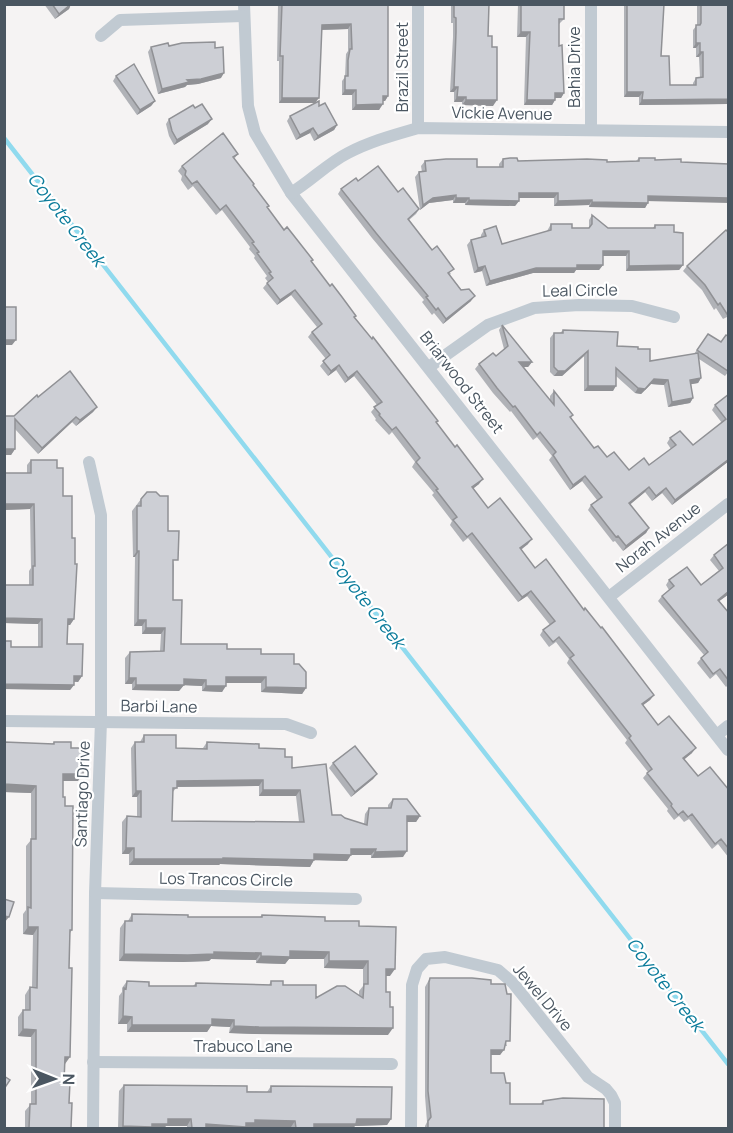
<svg xmlns="http://www.w3.org/2000/svg" width="733" height="1133" font-family="Manrope,sans-serif">
  <rect width="100%" height="100%" fill="#f5f3f3"/>
  <g fill="none" stroke-linecap="round" stroke-linejoin="round">
    <polyline stroke="#90daee" stroke-width="4.5" points="4,138 728,1064"/>
    <g stroke="#c1cad2" stroke-width="12">
      <polyline points="244,4 248,106 255,133 291,193 728,750"/>
      <polyline points="418,4 418,128"/>
      <polyline points="101,36 120,20 243,16"/>
      <polyline points="591,130 591,4"/>
      <path d="M291 193C311 181 328 163 348 153 371 141 394 135 418 128L728 132"/>
      <polyline points="429,367 488,325 534,308 579,305 632,306 674,317"/>
      <polyline points="89,462 101,515 101,721 95,893 93,1128"/>
      <polyline points="609,597 728,504"/>
      <polyline points="4,721 286,724 311,733"/>
      <polyline points="717,735 728,726"/>
      <polyline points="95,893 356,899"/>
      <polyline points="93,1062 392,1064"/>
      <polyline points="411,1128 412,985 417,969 426,959 445,957 498,970 513,983 588,1077 606,1089 611,1095 615,1103 615,1128"/>
    </g>
  </g>
  <g fill="#b0b2b7" fill-rule="evenodd">
    <polygon points="44,4 71,4 69,9 55,19"/>
    <polygon points="278,4 386,4 388,96 385,101 383,101 379,110 352,110 352,95 342,95 342,81 345,77 346,54 348,51 348,29 322,30 316,103 337,125 334,130 314,141 310,133 296,140 287,121 290,116 315,103 279,103 279,61 277,61"/>
    <polygon points="451,4 489,4 488,36 493,106 462,105 462,102 454,102 454,92 450,92 453,37 453,23 451,23"/>
    <polygon points="518,4 564,4 564,19 559,24 559,46 564,93 561,98 555,98 555,100 552,105 524,105 526,37 517,37"/>
    <polygon points="624,4 664,4 661,56 670,85 693,85 693,83 696,78 700,77 699,57 696,57 696,48 693,48 693,30 697,25 697,4 729,4 729,101 727,104 639,105 639,97 624,97"/>
    <polygon points="169,46 215,48 221,78 198,84 187,85 185,87 158,94 148,52 151,47"/>
    <polygon points="116,76 155,101 151,106 137,115 113,81"/>
    <polygon points="195,108 208,124 174,145 169,136 166,124 169,119"/>
    <polygon points="238,154 234,159 269,206 267,208 284,230 313,260 311,262 437,423 479,484 473,488 488,508 528,544 521,550 535,568 584,610 654,695 650,700 643,705 658,725 692,753 684,759 698,776 729,790 729,858 718,844 712,849 689,819 684,822 679,816 674,820 667,811 668,809 643,778 648,772 625,743 627,740 567,663 569,659 556,642 549,647 540,635 543,630 550,625 527,596 518,602 468,538 463,542 450,525 452,521 432,495 434,493 412,467 415,462 392,432 389,435 375,420 376,419 371,412 377,405 354,376 345,383 336,370 328,376 320,366 326,359 308,337 312,332 317,327 291,295 277,305 263,288 268,282 265,278 267,276 254,258 255,256 249,249 250,247 222,210 216,215 193,186 188,190 181,180 182,176 178,171 182,166"/>
    <polygon points="639,158 648,202 645,208 589,207 589,205 554,206 554,198 519,198 519,201 515,206 465,205 465,203 453,203 453,200 429,203 420,210 415,177 419,172 422,172 421,166 425,161 477,167 499,167 499,164 503,159 518,161 607,162 636,161"/>
    <polygon points="358,181 398,192 419,209 416,214 409,220 451,274 449,275 471,301 443,324 434,313 432,315 422,302 424,300 372,238 338,194 341,189"/>
    <polygon points="592,215 608,228 653,228 655,225 674,232 683,265 679,270 626,271 626,256 603,256 603,265 599,270 576,270 574,273 533,273 486,286 482,271 474,273 467,245 471,240 481,237 481,235 484,230 502,244 547,231 551,224 572,228 589,228 589,220"/>
    <polygon points="729,233 729,316 723,319 716,308 714,310 702,290 683,271 687,266"/>
    <polygon points="502,325 532,362 528,367 524,367 550,401 550,396 554,391 573,415 571,418 594,448 607,457 629,470 649,465 671,449 667,443 670,438 693,445 722,423 712,410 715,405 729,394 729,461 672,505 662,493 652,501 645,492 630,504 649,528 646,533 623,551 615,541 613,542 588,510 591,505 597,500 582,481 570,490 549,460 552,456 537,437 533,440 511,411 510,412 493,393 475,369 479,364 496,356 504,349 499,330"/>
    <polygon points="563,330 617,346 638,349 650,361 694,354 708,334 729,371 725,376 699,359 701,378 698,383 691,384 693,398 690,403 668,407 664,385 651,384 641,394 635,393 616,376 613,391 584,391 584,356 562,376 554,376 550,372 550,338 554,333 560,333"/>
    <polygon points="38,397 97,407 93,412 76,426 72,422 38,454 15,429 15,449 11,455 14,416"/>
    <polygon points="31,460 57,468 72,538 74,619 70,625 68,625 67,644 82,676 78,682 74,682 74,685 70,690 4,689 4,641 11,647 38,647 38,624 4,623 29,585 29,571 31,568 30,509 4,510 4,473 27,473 27,465"/>
    <polygon points="141,499 168,531 174,566 173,600 181,644 261,654 294,664 306,688 302,694 261,692 261,683 226,683 222,692 202,691 202,686 184,685 179,691 132,690 132,684 125,684 125,658 130,652 160,651 161,634 142,634 142,626 134,626 135,557 133,557 132,511"/>
    <polygon points="729,543 729,594 719,601 729,613 729,684 726,687 716,674 710,679 697,663 704,655 658,601 662,596 669,590 666,585 669,580 701,585 719,571 710,560 714,555"/>
    <path d="M144 735 176 748H203L207 742 259 748 285 757 292 768 332 815 364 824 365 814 369 808H388V805L393 799 420 816 416 822H407L403 857 371 858V855H351L347 861 314 860 310 867 220 864 219 865H129V854H122V822L127 816 137 817V797H132L131 748 135 742H140ZM259 786V796H296L299 822 172 821V793L177 787Z"/>
    <polygon points="4,742 52,744 54,742 71,748 78,781 63,781 63,797 65,806 72,930 70,933 64,1082 69,1103 71,1128 25,1128 25,1111 31,1104 31,1037 18,1036 18,1017 23,1010 25,1010 25,995 30,987 32,987 33,935 23,934 23,914 26,910 26,846 31,840 31,793 4,792"/>
    <polygon points="333,763 377,774 373,779 351,797 329,768"/>
    <polygon points="132,914 188,917 260,917 262,915 325,921 359,926 390,976 386,976 386,992 388,1035 254,1034 229,1033 230,1027 211,1026 207,1032 127,1032 127,1024 118,1024 119,996 122,992 122,988 127,981 149,986 193,986 196,983 269,985 271,981 316,998 359,995 359,991 363,986 363,969 324,968 324,959 289,959 285,964 256,963 256,960 211,959 209,961 183,962 119,961 120,928 125,921 128,921"/>
    <polygon points="430,978 491,984 507,1046 505,1046 500,1055 491,1055 491,1073 510,1104 540,1104 543,1101 604,1128 425,1128 425,1126 427,1122 425,1096 425,987"/>
    <polygon points="124,1085 267,1092 271,1086 391,1119 387,1125 355,1126 353,1128 291,1128 291,1127 252,1127 251,1128 187,1128 187,1126 166,1126 164,1128 118,1128 119,1091"/>
  </g>
  <g fill="#909195">
    <polygon points="71,4 69,9 55,19 59,14"/>
    <polygon points="351,24 348,29 318,30 322,25"/>
    <polygon points="521,32 530,32 526,37 517,37"/>
    <polygon points="696,43 700,43 696,48 693,48"/>
    <polygon points="700,52 703,52 699,57 696,57"/>
    <polygon points="224,73 221,78 198,84 187,85 185,87 158,94 162,89 187,80"/>
    <polygon points="454,87 458,87 454,92 450,92"/>
    <polygon points="345,90 356,90 352,95 342,95"/>
    <polygon points="627,92 643,92 639,97 624,97"/>
    <polygon points="555,93 564,93 561,98 552,98"/>
    <polygon points="383,96 388,96 385,101 379,101"/>
    <polygon points="457,97 466,97 462,102 454,102"/>
    <polygon points="282,98 319,98 315,103 279,103"/>
    <polygon points="729,99 729,101 727,104 639,105 642,100"/>
    <polygon points="466,100 497,100 493,106 462,105"/>
    <polygon points="527,100 555,100 552,105 524,105"/>
    <polygon points="155,101 151,106 137,115 140,110"/>
    <polygon points="383,104 379,110 352,110 356,105"/>
    <polygon points="212,119 208,124 174,145 177,140"/>
    <polygon points="337,125 334,130 314,141 318,136"/>
    <polygon points="313,128 310,133 296,140 300,135"/>
    <polygon points="519,193 558,193 554,198 515,198"/>
    <polygon points="456,195 453,200 429,203 420,210 423,205 433,198"/>
    <polygon points="648,196 729,198 729,203 645,201"/>
    <polygon points="456,198 469,198 465,203 453,203"/>
    <polygon points="469,200 519,201 515,206 465,205"/>
    <polygon points="592,200 589,205 554,206 558,201"/>
    <polygon points="592,202 648,203 645,208 589,207"/>
    <polygon points="603,251 629,251 626,256 599,256"/>
    <polygon points="577,265 603,265 599,270 576,270 574,273 533,273 486,286 490,281 536,268"/>
    <polygon points="683,265 679,270 626,271 629,266"/>
    <polygon points="485,266 482,271 474,273 478,268"/>
    <polygon points="295,290 291,295 277,305 280,300"/>
    <polygon points="475,296 471,301 443,324 446,319"/>
    <polygon points="4,340 16,340 12,345 4,345"/>
    <polygon points="588,351 584,356 562,376 554,376 558,371"/>
    <polygon points="519,362 532,362 528,367 516,367"/>
    <polygon points="339,365 336,370 328,376 331,371"/>
    <polygon points="357,371 354,376 345,383 348,378"/>
    <polygon points="701,378 698,383 687,385 690,380"/>
    <polygon points="654,379 668,380 664,385 651,384 641,394 635,393 638,388"/>
    <polygon points="588,386 616,386 613,391 584,391"/>
    <polygon points="693,398 690,403 668,407 672,402"/>
    <polygon points="97,407 93,412 76,426 80,420"/>
    <polygon points="76,417 72,422 38,454 42,448"/>
    <polygon points="4,449 15,449 11,455 4,455"/>
    <polygon points="729,459 729,461 672,505 675,500"/>
    <polygon points="585,476 582,481 570,490 573,485"/>
    <polygon points="483,479 479,484 469,492 472,487"/>
    <polygon points="649,487 645,492 626,508 629,503"/>
    <polygon points="666,488 662,493 652,501 656,496"/>
    <polygon points="4,504 34,504 30,509 4,510"/>
    <polygon points="649,528 646,533 623,551 626,546"/>
    <polygon points="532,539 528,544 516,553 520,548"/>
    <polygon points="137,551 139,551 135,557 133,557"/>
    <polygon points="531,591 527,596 518,602 522,597"/>
    <polygon points="729,591 729,594 714,605 718,600"/>
    <polygon points="4,618 42,619 38,624 4,623"/>
    <polygon points="68,619 74,619 70,625 64,625"/>
    <polygon points="138,620 146,620 142,626 134,626"/>
    <polygon points="146,628 165,628 161,634 142,634"/>
    <polygon points="74,676 82,676 78,682 70,681"/>
    <polygon points="226,677 266,677 261,683 222,683"/>
    <polygon points="129,678 136,678 132,684 125,684"/>
    <polygon points="184,679 206,680 202,686 180,685"/>
    <polygon points="15,683 74,685 70,690 4,689 4,684"/>
    <polygon points="136,685 184,685 179,691 132,690"/>
    <polygon points="206,686 226,686 222,692 202,691"/>
    <polygon points="266,687 306,688 302,694 261,692"/>
    <polygon points="654,695 650,700 638,709 642,704"/>
    <polygon points="696,748 692,753 680,763 683,758"/>
    <polygon points="63,774 83,774 78,781 58,781"/>
    <polygon points="377,774 373,779 351,797 355,792"/>
    <polygon points="263,780 259,786 172,787 177,781"/>
    <polygon points="4,784 36,786 31,793 4,792"/>
    <polygon points="263,790 300,790 296,796 259,796"/>
    <polygon points="136,791 141,791 137,797 132,797"/>
    <polygon points="407,816 420,816 416,822 403,822"/>
    <polygon points="126,848 134,848 129,854 122,854"/>
    <polygon points="351,849 376,849 371,855 351,855 347,861 310,860 314,860 310,867 220,864 219,865 129,865 134,859 223,858 314,854"/>
    <polygon points="407,851 403,857 371,858 375,852"/>
    <polygon points="4,916 9,917 4,923"/>
    <polygon points="28,927 38,927 33,935 23,934"/>
    <polygon points="290,951 329,952 324,959 289,959 285,964 256,963 261,956"/>
    <polygon points="214,952 261,953 256,960 211,959 209,961 183,962 119,961 124,954"/>
    <polygon points="329,961 368,961 363,969 324,968"/>
    <polygon points="386,969 395,969 390,976 381,976"/>
    <polygon points="123,1016 132,1017 127,1024 118,1024"/>
    <polygon points="212,1019 234,1020 230,1027 211,1026 207,1032 127,1032 132,1025"/>
    <polygon points="234,1026 393,1028 388,1035 254,1034 229,1033"/>
    <polygon points="23,1029 36,1030 31,1037 18,1036"/>
    <polygon points="491,1050 504,1050 500,1055 487,1055"/>
    <polygon points="65,1057 70,1057 65,1064 60,1064"/>
    <polygon points="168,1119 191,1119 187,1126 166,1126 164,1128 121,1128 123,1126 152,1124"/>
    <polygon points="357,1119 391,1119 387,1125 355,1126 353,1128 311,1128 314,1124"/>
    <polygon points="255,1120 295,1121 291,1127 252,1127 251,1128 203,1128 206,1124 246,1123"/>
  </g>
  <g fill="#cdcfd5" stroke="#909195" stroke-width="1.5" fill-rule="evenodd">
    <polygon points="52,4 71,4 59,14"/>
    <polygon points="282,4 388,5 388,96 383,96 383,104 356,105 356,90 345,90 345,76 348,76 348,60 350,49 352,49 351,24 322,25 319,98 282,98 283,56 280,56"/>
    <polygon points="454,4 489,4 488,36 492,36 492,47 497,47 497,100 466,100 466,97 457,97 458,87 454,87 456,32 456,18 454,17"/>
    <polygon points="521,4 564,4 564,19 559,19 559,46 562,45 564,93 555,93 555,100 527,100 530,32 521,32"/>
    <polygon points="627,4 664,4 661,56 669,56 670,85 696,85 696,78 703,77 703,52 700,52 700,43 696,43 696,25 700,25 701,23 701,4 729,4 729,99 642,100 643,92 627,92"/>
    <polygon points="215,42 215,48 223,47 224,73 201,79 187,80 189,82 162,89 151,47 168,43 169,46 182,43"/>
    <polygon points="134,64 155,101 140,110 116,76"/>
    <polygon points="319,101 319,106 325,103 337,125 318,136 313,128 300,135 290,116"/>
    <polygon points="202,104 212,119 177,140 172,131 169,119 193,105 195,108"/>
    <polygon points="223,133 238,154 233,157 254,184 253,185 269,206 267,207 284,230 287,227 302,246 313,260 311,261 330,286 332,284 342,297 356,316 354,317 372,339 373,337 438,421 436,422 455,447 457,445 483,479 472,487 488,508 500,498 532,539 520,548 535,568 546,559 584,610 585,608 601,628 602,627 654,695 642,704 658,725 669,716 696,748 683,758 698,776 710,767 729,790 729,849 721,839 715,844 692,814 688,817 683,811 678,815 671,806 672,804 647,773 652,769 629,738 631,736 570,658 574,655 559,637 553,642 543,630 555,621 531,591 522,597 472,533 467,537 453,520 457,517 436,490 438,489 416,462 420,458 396,427 392,430 379,415 380,414 374,407 382,402 357,371 348,378 339,365 331,371 323,361 330,355 312,332 322,324 295,290 280,300 267,283 273,278 269,273 271,272 257,253 259,252 252,243 254,242 226,205 220,210 197,181 192,184 185,175 186,171 182,166"/>
    <polygon points="510,158 517,158 518,161 587,159 607,160 607,162 639,161 639,158 655,158 655,160 681,159 681,162 729,164 729,198 648,196 648,203 592,202 592,200 558,201 558,193 519,193 519,201 469,200 469,198 456,198 456,195 433,198 423,205 419,172 426,171 425,161 446,159 477,159 477,167 503,167 503,159"/>
    <polygon points="378,166 398,192 403,188 419,209 408,219 432,250 437,246 454,269 448,273 461,290 469,289 475,296 446,319 438,308 436,310 426,297 428,296 376,233 341,189 356,178 358,181"/>
    <polygon points="592,215 608,228 655,228 655,225 674,225 674,232 683,233 683,265 629,266 629,251 603,251 603,265 577,265 577,268 536,268 490,281 485,266 478,268 471,240 486,236 484,230 496,226 502,244 551,230 551,224 572,224 572,228 589,228 592,224"/>
    <polygon points="726,230 729,233 729,313 727,314 720,303 718,305 705,285 687,266"/>
    <polygon points="4,301 5,307 16,307 16,340 4,340"/>
    <polygon points="502,325 532,362 519,362 554,405 554,391 573,415 570,417 594,448 598,446 607,457 614,452 629,470 644,458 649,465 676,445 670,438 680,431 693,445 726,419 715,405 729,394 729,459 675,500 666,488 656,496 649,487 629,503 649,528 626,546 618,536 616,537 591,505 602,497 585,476 573,485 553,455 556,452 540,432 537,435 515,406 513,407 497,388 479,364 493,353 496,356 508,346"/>
    <polygon points="563,330 618,332 617,346 638,347 638,349 650,349 650,361 698,353 701,378 690,380 693,398 672,402 668,380 654,379 645,389 638,388 616,368 616,386 588,386 588,351 565,371 558,371 554,367 554,333 563,333"/>
    <polygon points="708,334 721,342 726,335 729,337 728,371 697,350"/>
    <polygon points="70,371 97,407 80,420 76,417 42,448 15,419 15,449 4,449 4,416 14,416 37,395 38,397"/>
    <polygon points="31,460 57,460 57,468 63,468 63,496 72,496 72,538 75,538 75,564 77,564 74,619 68,619 67,644 83,644 82,676 74,676 74,685 4,684 4,641 11,641 11,647 42,647 42,619 4,618 4,585 33,585 33,566 35,566 34,504 4,504 4,473 31,473"/>
    <polygon points="147,492 156,492 160,496 168,496 168,531 179,531 178,560 173,560 173,600 182,600 181,644 227,644 227,649 261,649 261,654 294,654 294,664 299,664 306,672 306,688 266,687 266,677 226,677 226,686 206,686 206,680 184,679 184,685 136,685 136,678 129,678 130,652 164,651 165,628 146,628 146,620 138,620 139,551 137,551 137,506 141,506 141,499"/>
    <polygon points="729,543 729,591 718,600 729,613 729,681 720,669 713,674 701,658 708,652 662,596 674,586 669,580 687,567 701,585 723,568 714,555"/>
    <path d="M144 735H176V748L207 749V742L259 744V748L285 749V757H292V768L326 764 332 815H341L345 818 367 825 369 808H391L393 799H407L420 816H407V851L375 852 376 849H351V855L314 854V860L223 858V859H134V848H126L127 816 141 817V791H136L135 742H144ZM263 780V790H300L304 822 172 821 173 788H177V781Z"/>
    <polygon points="4,742 54,744 54,742 71,742 71,748 84,748 83,774 63,774 63,797 65,797 65,806 73,806 72,930 70,930 69,968 72,968 70,1057 65,1057 64,1082 70,1082 69,1103 72,1103 71,1128 29,1128 30,1104 36,1104 36,1030 23,1029 23,1010 30,1010 30,987 37,988 38,927 28,927 28,907 31,908 31,839 36,839 36,786 4,784"/>
    <polygon points="355,746 377,774 355,792 333,763"/>
    <polygon points="4,899 14,902 9,917 4,916"/>
    <polygon points="132,914 188,915 188,917 262,917 262,915 325,917 325,921 359,921 359,926 396,927 395,969 386,969 386,992 390,992 390,1007 393,1007 393,1028 259,1027 234,1026 234,1020 212,1019 212,1025 132,1025 132,1017 123,1016 124,988 126,989 127,981 149,982 149,986 196,986 196,983 271,985 271,981 283,981 283,985 316,985 316,998 337,986 345,986 363,998 364,984 368,984 368,961 329,961 329,952 290,951 290,957 261,956 261,953 214,952 214,954 188,955 124,954 125,921 132,921"/>
    <polygon points="430,978 472,978 491,980 491,984 505,984 507,994 511,994 510,1041 506,1041 504,1050 491,1050 491,1073 504,1073 506,1083 510,1083 510,1104 543,1104 543,1101 563,1098 604,1099 604,1128 428,1128 428,1121 431,1117 428,1091 429,982"/>
    <polygon points="4,1076 10,1080 4,1089"/>
    <polygon points="124,1085 247,1086 247,1092 271,1092 271,1086 392,1087 391,1119 357,1119 356,1124 314,1124 314,1128 296,1128 295,1121 255,1120 255,1123 246,1123 246,1127 206,1124 206,1128 192,1128 191,1119 168,1119 168,1124 152,1124 152,1127 123,1126"/>
  </g>
  <g text-anchor="middle" dominant-baseline="central" stroke-width="4.5" stroke-linejoin="round" paint-order="stroke">
    <g font-size="16" fill="#4a5661" stroke="#fff">
      <text transform="translate(402 67) rotate(-90)">Brazil Street</text>
      <text transform="translate(574 67) rotate(-90)">Bahia Drive</text>
      <text transform="translate(502 113) rotate(1)">Vickie Avenue</text>
      <text transform="translate(580 290) rotate(-1)">Leal Circle</text>
      <text transform="translate(462 382) rotate(52)">Briarwood Street</text>
      <text transform="translate(658 537) rotate(-38)">Norah Avenue</text>
      <text transform="translate(159 706) rotate(1)">Barbi Lane</text>
      <text transform="translate(82 794) rotate(-88)">Santiago Drive</text>
      <text transform="translate(226 879) rotate(1)">Los Trancos Circle</text>
      <text transform="translate(543 997) rotate(50)">Jewel Drive</text>
      <text x="243" y="1046">Trabuco Lane</text>
    </g>
    <g font-size="18" font-style="italic" fill="#0c7c9b" stroke="#fff">
      <text transform="translate(67 219) rotate(52)">Coyote Creek</text>
      <text transform="translate(367 601) rotate(52)">Coyote Creek</text>
      <text transform="translate(666 984) rotate(52)">Coyote Creek</text>
    </g>
  </g>
  <rect width="733" height="1133" fill="none" stroke="#4a5661" stroke-width="12"/>
  <g transform="translate(54 1079) rotate(91)" stroke="#ffffff" stroke-width="4.5" paint-order="stroke">
  <path d="M0-4.5L10 22L0 15L-10 22Z" fill="#4a5661"/>
  <text y="-9" font-size="16" font-weight="bold" text-anchor="middle" fill="#4a5661">N</text>
  </g>
</svg>
